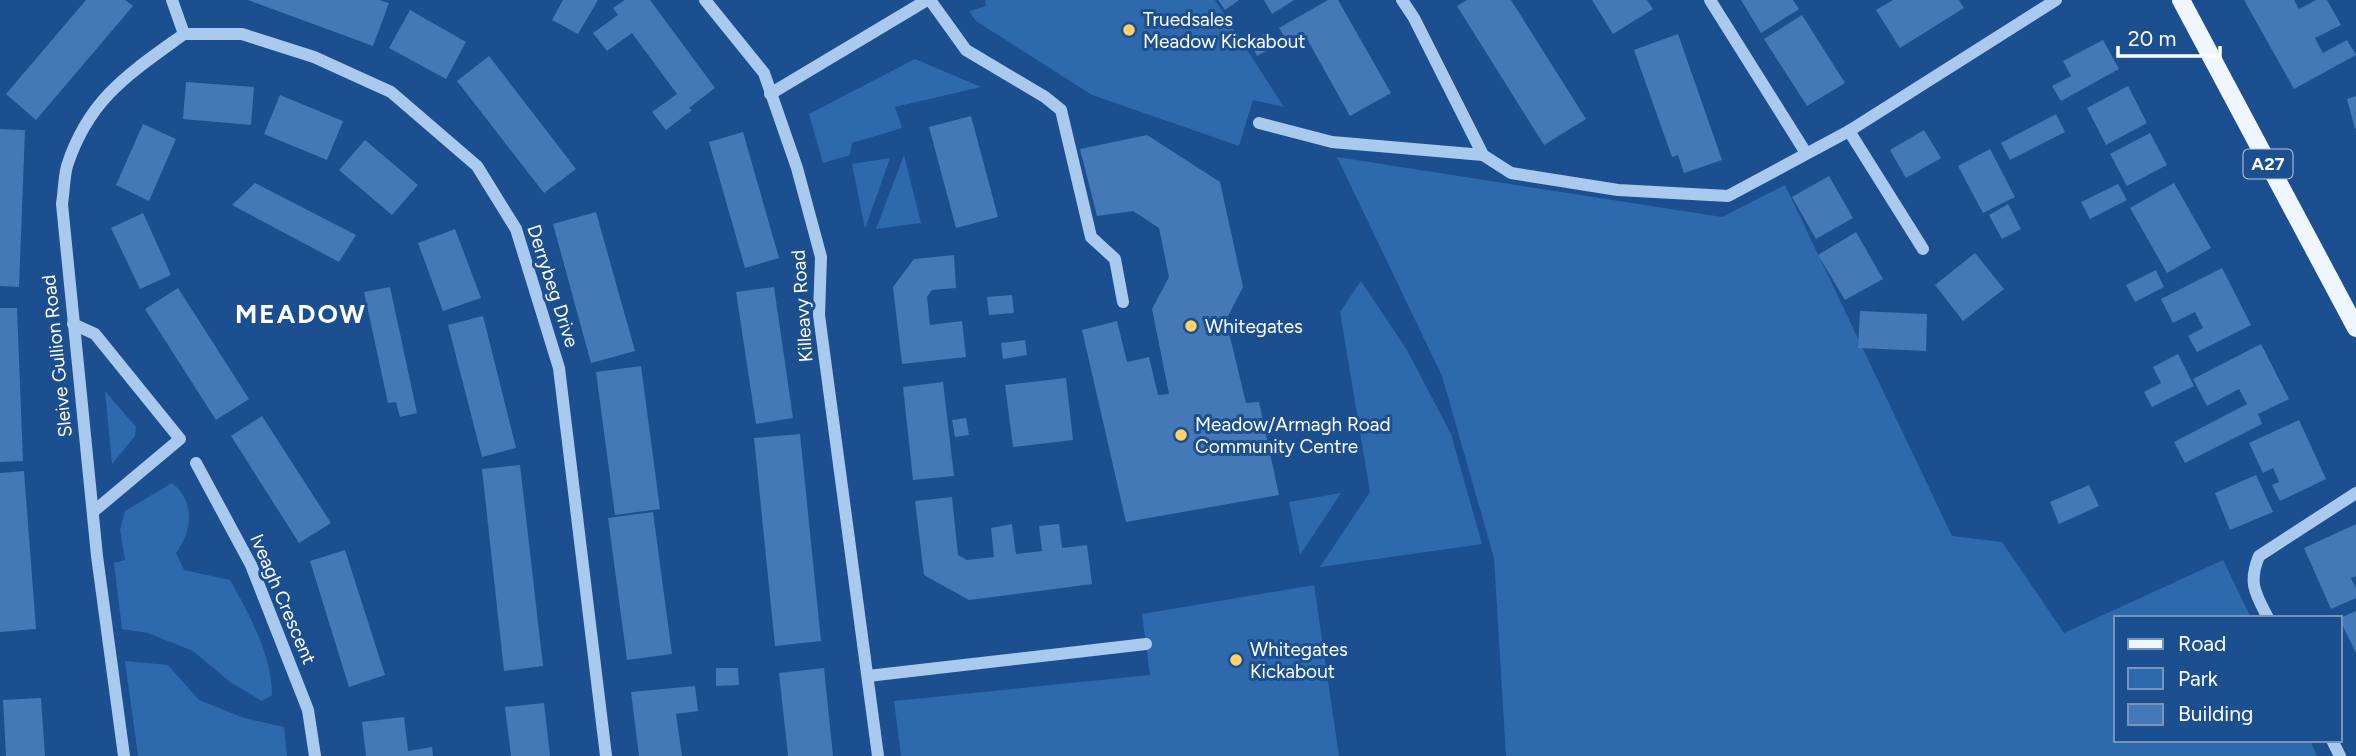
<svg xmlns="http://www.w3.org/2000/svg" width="2356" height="756" font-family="Figtree,sans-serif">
  <rect width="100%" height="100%" fill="#1b4f8f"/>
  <g fill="#2e69ad">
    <polygon points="985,0 1215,0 1284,107 1253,100 1239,146 1092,95 976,21 969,11 986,6"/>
    <polygon points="915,59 981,87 895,107 902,128 852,143 850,155 823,163 809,114"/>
    <polygon points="904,155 921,223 876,229"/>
    <polygon points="1337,157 1722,217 1785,185 1952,536 2002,542 2064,633 2223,560 2251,618 2116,618 2116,740 2310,740 2317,756 1506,756 1494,558 1442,376"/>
    <polygon points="890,158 865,229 852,164"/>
    <polygon points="1361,281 1407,350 1451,434 1482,544 1320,567 1370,492 1340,312"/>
    <polygon points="105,391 136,427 135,436 112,464"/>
    <path d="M172 483C196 502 192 532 176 553L184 570 230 580C249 614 272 655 272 695L262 701 230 682 193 651 148 633 122 629 114 563 125 560 120 530 125 511Z"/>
    <polygon points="1341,493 1300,555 1289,502"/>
    <polygon points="1314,585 1339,756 901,756 894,701 1150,675 1142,614"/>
    <polygon points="125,661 168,665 199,700 244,718 284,727 287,756 138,756"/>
  </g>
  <g fill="#4478b7">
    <polygon points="86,0 125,0 133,6 36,120 6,94"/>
    <polygon points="248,0 379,0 389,3 373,46"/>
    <polygon points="563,0 598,0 578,34 552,20"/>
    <polygon points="625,0 650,0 715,88 689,108 692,110 666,130 652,112 677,94 632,33 607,51 593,33 618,15 613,8"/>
    <polygon points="1218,0 1239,0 1225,10"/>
    <polygon points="1264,0 1294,0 1272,14"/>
    <polygon points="1328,0 1338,0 1391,93 1350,116 1306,37 1290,46 1279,28"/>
    <polygon points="1467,0 1511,0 1586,119 1544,145 1457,6"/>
    <polygon points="1592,0 1647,0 1653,9 1613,34"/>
    <polygon points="1741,0 1793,0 1799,9 1761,33"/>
    <polygon points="1893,0 1959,0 1964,8 1900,48 1876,10"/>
    <polygon points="2244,0 2294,0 2299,9 2316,0 2327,0 2341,25 2315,38 2319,46 2323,53 2347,40 2356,55 2294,89"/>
    <polygon points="410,10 466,42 446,79 389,48"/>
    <polygon points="1802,15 1845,83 1807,106 1764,39"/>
    <polygon points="1266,33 1273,47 1257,56 1250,41"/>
    <polygon points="1678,34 1722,160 1684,173 1678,155 1672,157 1634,50"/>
    <polygon points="2103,40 2119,69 2061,101 2052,86 2071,76 2063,61"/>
    <polygon points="489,56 576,169 544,193 457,81"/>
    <polygon points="186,82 254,87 251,125 183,119"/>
    <polygon points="2128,86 2147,123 2106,145 2087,108"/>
    <polygon points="280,95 343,121 327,160 264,134"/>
    <polygon points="2356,96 2356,128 2355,129 2347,99"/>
    <polygon points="2056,114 2065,132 2010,160 2001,143"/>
    <polygon points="971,116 998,217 956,228 929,127"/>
    <polygon points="143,124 176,139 149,201 116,185"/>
    <polygon points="0,129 25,130 19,287 0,286"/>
    <polygon points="1924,130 1941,158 1906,178 1890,150"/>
    <polygon points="743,132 779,258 745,268 709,142"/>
    <polygon points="2150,133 2167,165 2127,186 2110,154"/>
    <polygon points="1147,135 1220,182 1243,287 1226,320 1246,403 1259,402 1279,495 1126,522 1082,330 1117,321 1127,362 1149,357 1158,395 1169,394 1152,309 1169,277 1159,228 1133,211 1097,216 1080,149"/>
    <polygon points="365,140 418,185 392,215 339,170"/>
    <polygon points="1990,149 2015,197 1983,213 1958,166"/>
    <polygon points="1829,176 1853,218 1816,239 1792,197"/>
    <polygon points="255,183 356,235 339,262 232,205"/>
    <polygon points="2174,183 2211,248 2167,273 2130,208"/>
    <polygon points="2118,184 2127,200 2090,219 2081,202"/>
    <polygon points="2008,204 2021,229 2002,239 1989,215"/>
    <polygon points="596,212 635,351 591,363 553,224"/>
    <polygon points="143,213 171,275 140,289 111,228"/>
    <polygon points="455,229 481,298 443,311 418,243"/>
    <polygon points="1856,232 1883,279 1845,300 1818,255"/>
    <polygon points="1975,253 2004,289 1963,321 1935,285"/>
    <polygon points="954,255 956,288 932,290 927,297 930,325 962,321 966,357 902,364 893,287 914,259"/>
    <polygon points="2222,268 2251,325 2197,352 2188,336 2203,328 2195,312 2173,323 2161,299"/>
    <polygon points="2156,270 2164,287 2135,302 2126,285"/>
    <polygon points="390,287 417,413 400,417 396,402 388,403 364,292"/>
    <polygon points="774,287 793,418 756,424 736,292"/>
    <polygon points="178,288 249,399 216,420 145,309"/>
    <polygon points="1012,295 1014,313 989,315 987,297"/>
    <polygon points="0,308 17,308 23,461 0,462"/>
    <polygon points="1860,311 1927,314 1926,351 1858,348"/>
    <polygon points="483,316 516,448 482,457 448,325"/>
    <polygon points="1025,340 1027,355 1003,359 1001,343"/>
    <polygon points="2261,344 2289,399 2258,414 2262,424 2185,463 2174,442 2247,404 2239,389 2207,406 2193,379"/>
    <polygon points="2178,354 2194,386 2152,407 2144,392 2161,383 2153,367"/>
    <polygon points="641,366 660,509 615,515 596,372"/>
    <polygon points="1066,378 1073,440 1013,447 1005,385"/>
    <polygon points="943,382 954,476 913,480 903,387"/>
    <polygon points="262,416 331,523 299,543 231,436"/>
    <polygon points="966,418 969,435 955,437 952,420"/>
    <polygon points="2299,420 2326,479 2280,501 2272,485 2279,482 2273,468 2263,473 2249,443"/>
    <polygon points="800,434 821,641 775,646 754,438"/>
    <polygon points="520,465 543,666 504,671 482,469"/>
    <polygon points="24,471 36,629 0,632 0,473"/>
    <polygon points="2256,475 2273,512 2230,530 2215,493"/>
    <polygon points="2089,485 2099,506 2059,524 2050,502"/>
    <polygon points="952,497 958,555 967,560 994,557 991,528 1012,524 1016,554 1042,551 1039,526 1059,524 1062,548 1087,545 1092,584 969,600 924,575 915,501"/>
    <polygon points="653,512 672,654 627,660 608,518"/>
    <polygon points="2356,524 2356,576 2351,578 2356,588 2356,598 2331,609 2304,548"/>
    <polygon points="345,550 385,675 349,687 310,561"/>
    <polygon points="2356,611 2356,653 2340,620 2340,618"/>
    <polygon points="716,668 738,668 739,685 716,686"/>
    <polygon points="824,668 833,756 788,756 779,673"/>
    <polygon points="695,686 698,711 676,714 682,756 639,756 631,692"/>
    <polygon points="41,698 45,756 6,756 3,700"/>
    <polygon points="544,703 550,756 511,756 505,707"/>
    <polygon points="404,717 408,751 432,747 433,756 366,756 362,722"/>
  </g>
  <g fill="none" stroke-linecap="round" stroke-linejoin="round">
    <g stroke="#a9c9ee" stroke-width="12">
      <polyline points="172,0 184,34"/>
      <polyline points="705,0 764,73 797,168 821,257 819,315 878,756"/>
      <polyline points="930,0 966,50 1045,97 1061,110 1091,237 1115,259 1123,302"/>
      <polyline points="1402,0 1414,18 1483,155 1511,173 1618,190 1728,196 1849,131 2056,0"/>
      <polyline points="1710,0 1806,153"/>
      <polyline points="184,34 242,34 314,57 391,92 477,166 516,229 559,368 606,756"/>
      <polyline points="770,94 927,0"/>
      <polyline points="1259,123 1332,142 1483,155"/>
      <polyline points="1849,131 1923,249"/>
      <polyline points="73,324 95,334 180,439 94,511"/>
      <polyline points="196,463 251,565 308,710 315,756"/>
      <path d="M2268 618C2255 593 2248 583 2259 556L2356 493"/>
      <polyline points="868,676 1146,644"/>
      <polyline points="2332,740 2340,756"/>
      <path d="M124 756 97 556 62 204C64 191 64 177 67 166 89 98 130 73 184 34"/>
    </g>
    <polyline stroke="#f0f6ff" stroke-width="18" points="2181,0 2356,328"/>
  </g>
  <g fill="#ffd166" stroke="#1b4f8f" stroke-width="2.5">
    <circle cx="1129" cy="30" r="7"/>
    <circle cx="1191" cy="326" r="7"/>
    <circle cx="1181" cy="435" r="7"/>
    <circle cx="1236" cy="660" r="7"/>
  </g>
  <g text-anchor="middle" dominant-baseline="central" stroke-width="6" stroke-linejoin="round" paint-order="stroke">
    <rect fill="#1b4f8f" stroke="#bbcadd" stroke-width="2" x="2243.5" y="149.5" width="49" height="29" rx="5"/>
    <g font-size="18" font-weight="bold" fill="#fff">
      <text x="2268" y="164">A27</text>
    </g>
    <g font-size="19" fill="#fff" stroke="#1b4f8f" text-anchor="start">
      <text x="1143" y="19">Truedsales<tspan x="1143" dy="22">Meadow Kickabout</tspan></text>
      <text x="1205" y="326">Whitegates</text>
      <text x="1195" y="424">Meadow/Armagh Road<tspan x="1195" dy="22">Community Centre</tspan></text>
      <text x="1250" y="649">Whitegates<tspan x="1250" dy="22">Kickabout</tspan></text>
    </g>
    <g font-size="19" fill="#fff" stroke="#1b4f8f">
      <text transform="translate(553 286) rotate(72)">Derrybeg Drive</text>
      <text transform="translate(802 306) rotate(-94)">Killeavy Road</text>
      <text transform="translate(57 356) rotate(-96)">Sleive Gullion Road</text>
      <text transform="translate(283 599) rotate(67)">Iveagh Crescent</text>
    </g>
    <g font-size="26" font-weight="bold" letter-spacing="2" fill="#fff" stroke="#1b4f8f">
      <text x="301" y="314">MEADOW</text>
    </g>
  </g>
  <rect x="2114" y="616" width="228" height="126" fill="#1b4f8f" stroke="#7695bc" stroke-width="2"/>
  <rect x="2128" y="639" width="35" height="10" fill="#f0f6ff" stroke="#7695bc" stroke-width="2"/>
  <text x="2178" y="651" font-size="21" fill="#ffffff">Road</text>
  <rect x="2128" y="668" width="35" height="21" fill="#2e69ad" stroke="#7695bc" stroke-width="2"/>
  <text x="2178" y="686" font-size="21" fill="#ffffff">Park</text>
  <rect x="2128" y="704" width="35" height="21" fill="#4478b7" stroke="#7695bc" stroke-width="2"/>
  <text x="2178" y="721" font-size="21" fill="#ffffff">Building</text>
  <path d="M2118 46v10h102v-10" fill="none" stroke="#ffffff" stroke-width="3.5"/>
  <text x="2128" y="46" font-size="21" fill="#ffffff" stroke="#1b4f8f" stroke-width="5" paint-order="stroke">20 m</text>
</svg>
